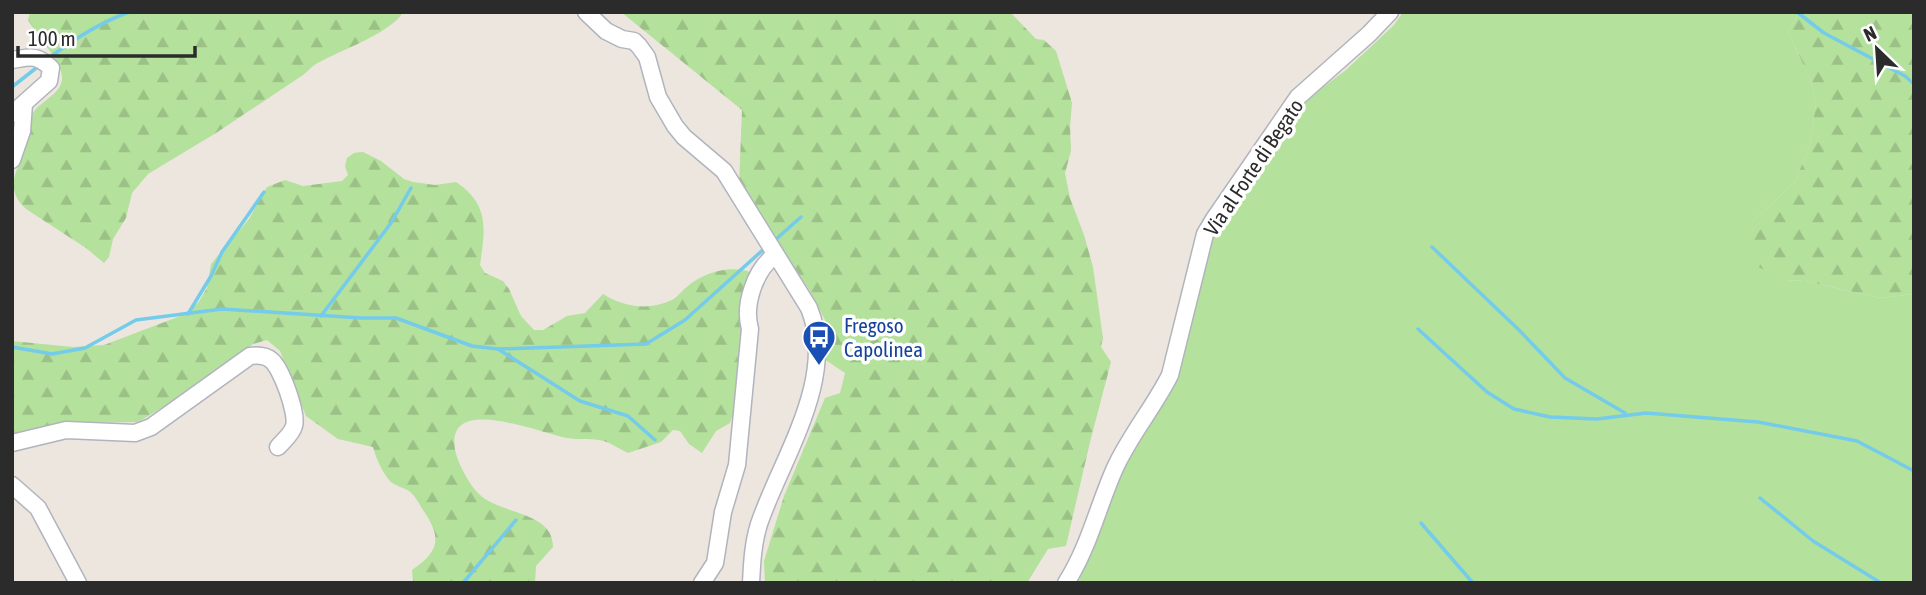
<svg xmlns="http://www.w3.org/2000/svg" width="1926" height="595" font-family="'Asap Condensed',sans-serif">
  <defs>
    <pattern id="forest-firs" width="22" height="20" patternUnits="userSpaceOnUse" patternTransform="scale(1.75)"><rect width="22" height="20" fill="#b4e19c"/><path d="M5 1l3.5 6h-7zM16 11l3.5 6h-7z" fill="#9bc187"/></pattern>
  </defs>
  <rect width="100%" height="100%" fill="#ece6de"/>
  <polygon fill="#b4e19c" points="1403,12 1803,12 1797,16 1788,32 1812,83 1816,103 1810,144 1795,182 1752,222 1785,280 1805,281 1880,298 1914,294 1914,583 1078,583 1095,543 1118,474 1144,426 1208,243 1306,100 1346,70 1394,25"/>
  <g fill="url(#forest-firs)">
    <path d="M30 12H403C392 33 336 52 316 64 311 67 307 72 303 75L216 133 148 174 132 193 126 218 113 239 109 257 104 263 86 248 26 209C0 185 22 166 28 140 30 131 29 121 33 113 40 101 64 93 62 76 61 61 36 34 28 20Z"/>
    <polygon points="621,12 1010,12 1036,39 1044,40 1056,51 1072,103 1070,127 1071,151 1065,173 1070,198 1084,235 1093,267 1103,338 1101,347 1111,362 1090,442 1066,546 1048,549 1027,583 765,583 764,561 784,496 825,398 840,393 845,373 824,359 826,322 810,291 739,185 742,110"/>
    <polygon points="1803,12 1914,12 1914,294 1880,298 1805,281 1785,280 1748,262 1744,242 1752,222 1795,182 1810,144 1816,103 1812,83 1788,32 1797,16"/>
    <path d="M363 152 381 161 404 179 413 182 435 185 456 182C490 205 485 229 480 265L485 273 503 281 509 289 521 316 534 330H543L567 316 585 313 603 294C623 307 649 311 672 300 678 297 682 290 688 286 704 272 731 265 750 272L745 297 739 375 733 415 730 423 716 431 702 453 689 444 680 431 673 430 661 442 628 453C619 449 609 441 599 440 589 438 577 440 567 438 542 434 440 390 456 454 460 467 470 486 480 495 502 515 553 511 553 547L536 566 535 583H413L412 570C437 553 443 540 425 513 420 506 416 496 409 491 403 487 395 486 390 481 382 472 376 458 373 447L338 439 306 416 280 351 267 340 253 344 180 397 138 422 65 423 12 435V341L73 347 104 345 183 315 198 303 207 288 211 264 249 219 267 187 285 180 303 186 342 181 348 175 345 166 347 158 354 153Z"/>
  </g>
  <g fill="none" stroke-linecap="round" stroke-linejoin="round">
    <g stroke="#74cbea" stroke-width="3.5">
      <polyline points="1797,12 1824,33 1905,76 1914,84"/>
      <path d="M49 58C74 39 99 23 129 12"/>
      <polyline points="12,87 40,65"/>
      <polyline points="774,241 801,217"/>
      <polyline points="1432,247 1519,330 1565,378 1625,413"/>
      <polyline points="188,314 211,276 222,252 264,192"/>
      <polyline points="321,316 391,223 411,188"/>
      <polyline points="1418,329 1487,392 1514,409 1550,417 1597,419 1646,413 1758,422 1857,441 1914,471"/>
      <polyline points="12,347 52,354 85,348 136,320 222,309 361,318 396,318 472,346 498,349 646,344 685,320 765,248"/>
      <polyline points="498,349 580,401 628,416 655,440"/>
      <polyline points="1760,498 1813,541 1881,583"/>
      <polyline points="1421,523 1473,583"/>
      <polyline points="463,583 516,520"/>
    </g>
    <defs>
      <g id="minor">
        <path d="M586 12 606 31 622 39 634 41 639 46 647 57 658 97 675 126 684 137 724 171 809 308C838 378 781 459 759 524 753 543 752 563 751 583"/>
        <path d="M12 60C31 57 36 54 51 68L49 81 12 114"/>
        <polyline points="12,160 22,131 24,104"/>
        <path d="M12 443 66 430 135 433 151 427 250 356C258 355 265 355 271 360 281 367 298 414 294 426 292 434 283 441 278 447"/>
        <polyline points="12,485 38,508 78,583"/>
        <path d="M702 583 715 563 723 512 737 465 750 329C743 305 755 270 775 255"/>
        <path d="M1066 583C1089 547 1098 506 1115 468 1130 435 1154 407 1170 375L1205 234 1214 219 1298 97 1369 34 1390 12"/>
      </g>
    </defs>
    <use href="#minor" stroke="#b1b4be" stroke-width="19"/>
    <use href="#minor" stroke="#fff" stroke-width="16"/>
  </g>
  <defs>
    <symbol id="bus-pin" viewBox="-11 -11 22 30"><path d="M0 17L-7.5 6A9.5 9.5 0 1 1 7.5 6Z" fill="#1a4fb4" stroke="#fff"/><path d="M-5-6H5V4H4V6H2V4H-2V6H-4V4H-5ZM-3.5-4V0h7V-4ZM-3.5 1.2v1.5H-2V1.2ZM2 1.2v1.5H3.5V1.2Z" fill="#fff"/></symbol>
  </defs>
  <g fill-rule="evenodd">
    <use href="#bus-pin" x="800" y="318" width="38" height="52"/>
  </g>
  <g text-anchor="middle" dominant-baseline="central" stroke-width="7" stroke-linejoin="round" paint-order="stroke">
    <g font-size="21" fill="#2b2b2b" stroke="#fff">
      <text transform="translate(1253 167) rotate(-56)">Via al Forte di Begato</text>
    </g>
    <g font-size="21" fill="#164399" stroke="#fff" text-anchor="start">
      <text x="844" y="325">Fregoso<tspan x="844" dy="24">Capolinea</tspan></text>
    </g>
  </g>
  <rect width="1926" height="595" fill="none" stroke="#2b2b2b" stroke-width="28"/>
  <g transform="translate(1877 49) rotate(335)" stroke="#ffffff" stroke-width="5" paint-order="stroke">
  <path d="M0-5L12 26L0 18L-12 26Z" fill="#2b2b2b"/>
  <text y="-10" font-size="19" font-weight="bold" text-anchor="middle" fill="#2b2b2b">N</text>
  </g>
  <path d="M18 46v10h177v-10" fill="none" stroke="#2b2b2b" stroke-width="3.5"/>
  <text x="28" y="46" font-size="21" fill="#2b2b2b" stroke="#ffffff" stroke-width="5" paint-order="stroke">100 m</text>
</svg>
